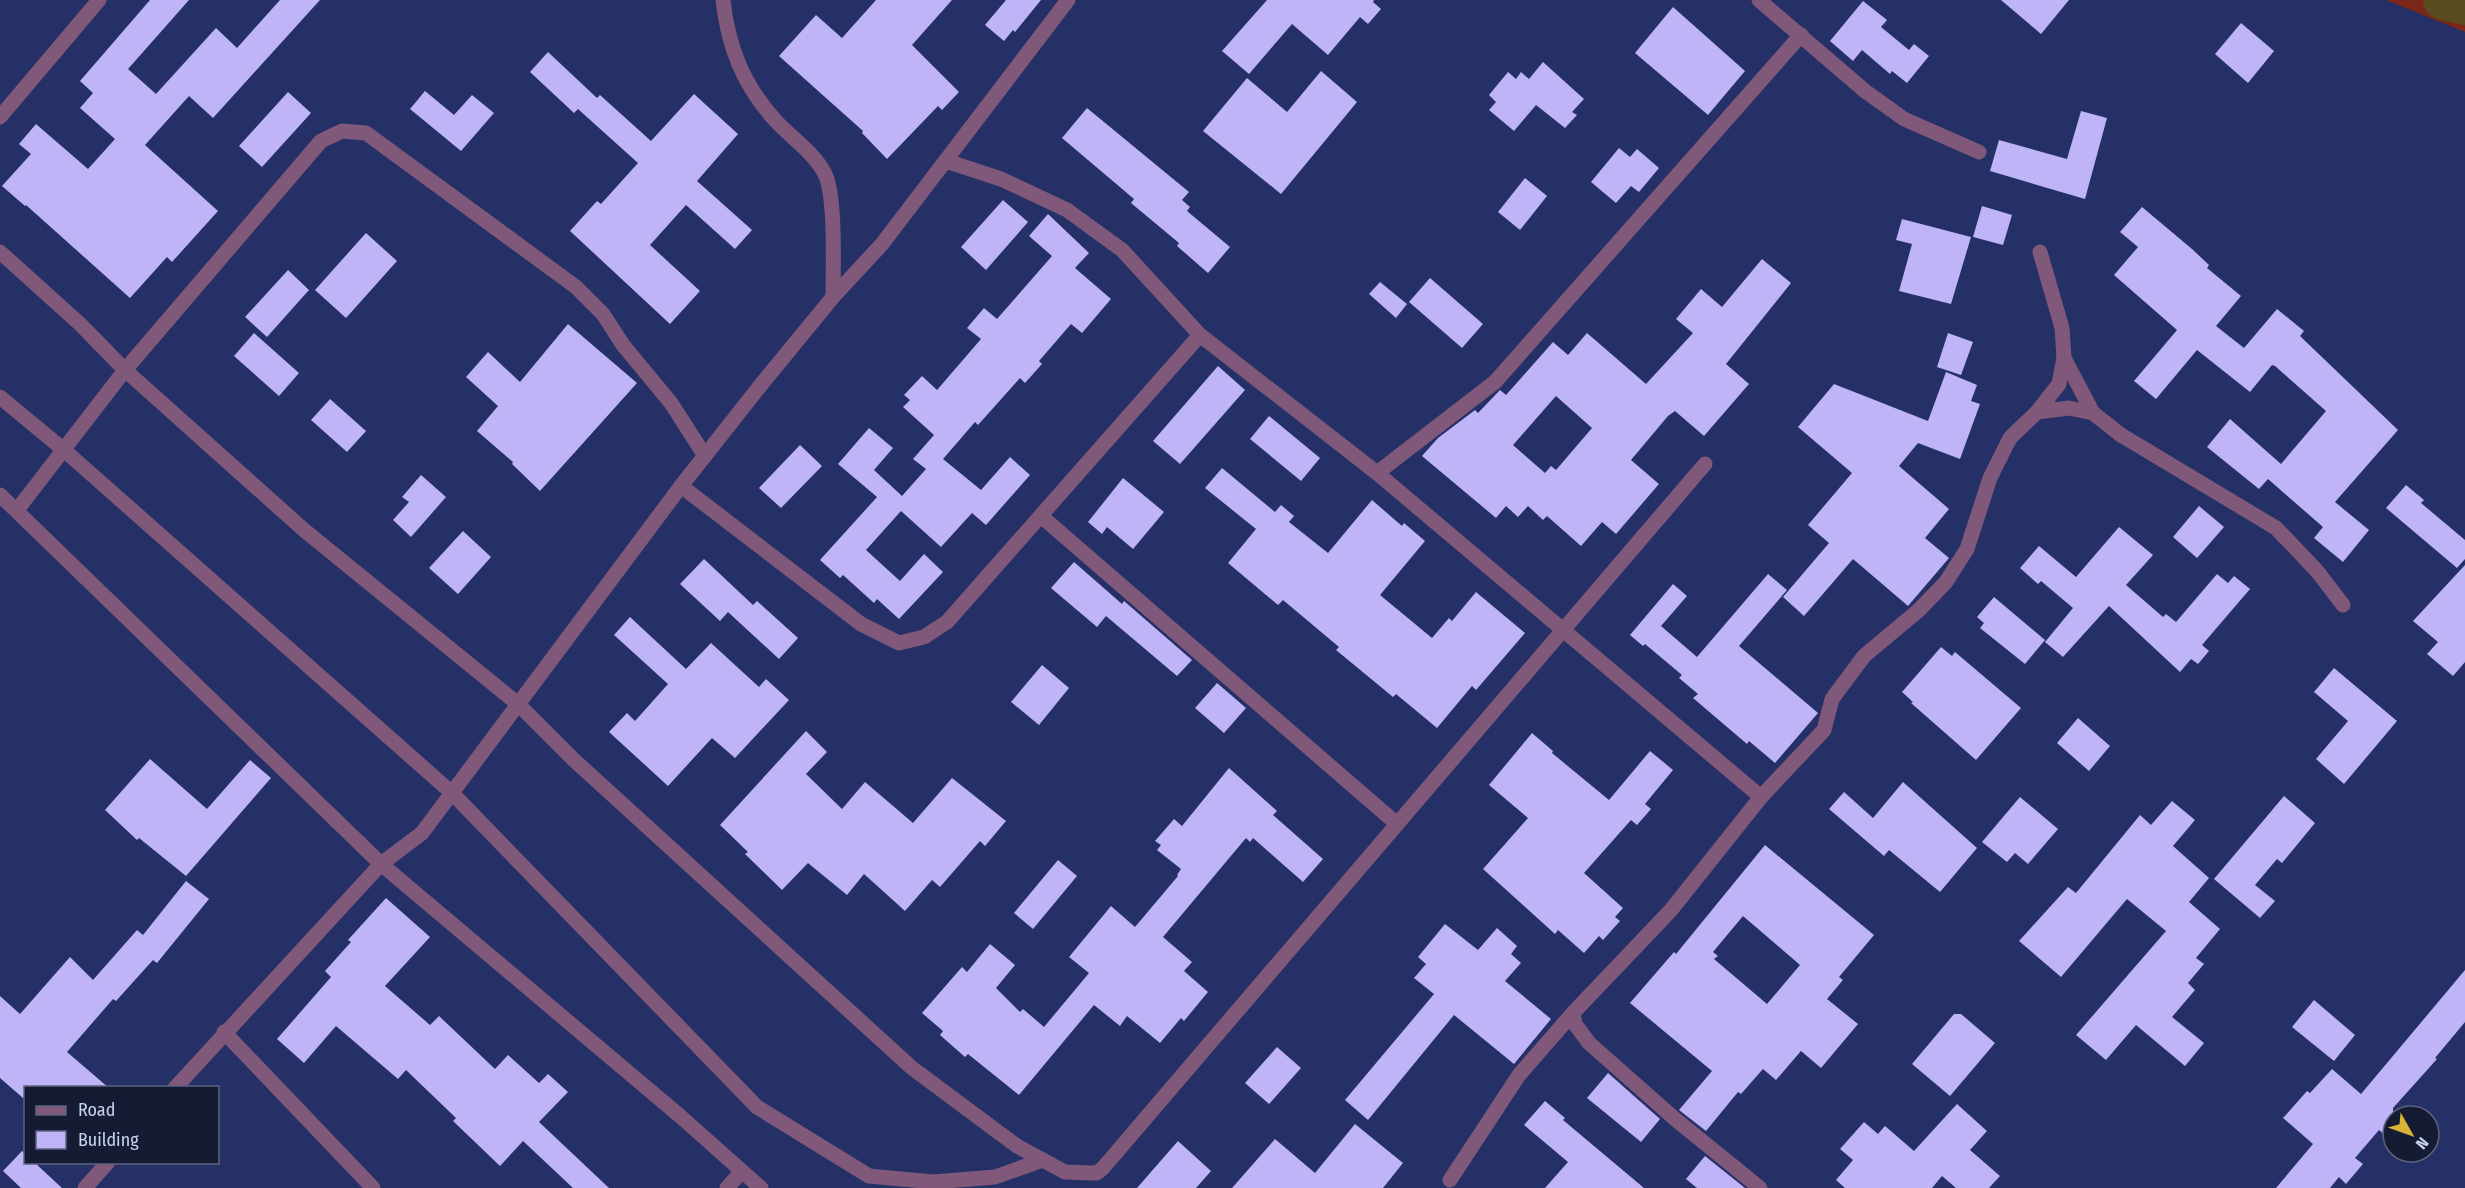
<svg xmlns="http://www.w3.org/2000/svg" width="2465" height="1188" font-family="'Fira Sans Condensed',sans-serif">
  <rect width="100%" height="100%" fill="#243066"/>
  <polygon fill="#7a271a" points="2386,0 2465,0 2465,32"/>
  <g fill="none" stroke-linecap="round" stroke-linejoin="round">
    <polyline stroke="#594b20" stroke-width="40" points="2443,0 2465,5"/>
  </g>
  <g fill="#beb4f7" fill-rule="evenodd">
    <polygon points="150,0 189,0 128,69 156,94 216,28 237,48 280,0 320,0 213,118 189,96 145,145 218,211 172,262 167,257 130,298 26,205 25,206 2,186 31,154 19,144 36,124 88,169 115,139 80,108 93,93 80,81"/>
    <polygon points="876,0 952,0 912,45 959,92 942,110 938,106 887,159 862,133 863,131 779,56 816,15 842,38"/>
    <polygon points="1006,0 1041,0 1015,32 1013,30 1004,41 985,25"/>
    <polygon points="1267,0 1374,0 1373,2 1381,9 1368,24 1360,17 1328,55 1292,24 1249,74 1222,51"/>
    <polygon points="2001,0 2069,0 2041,34"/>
    <polygon points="1863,1 1887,20 1881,27 1909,50 1914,44 1929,56 1907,83 1892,71 1890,74 1862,50 1853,61 1830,41"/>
    <polygon points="1673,7 1745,71 1708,115 1635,53"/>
    <polygon points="2241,23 2274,51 2248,83 2215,54"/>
    <polygon points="548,52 597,98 600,95 651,141 694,94 738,134 697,181 752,230 735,249 686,205 650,245 700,291 670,324 570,231 597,201 601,204 638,163 578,109 574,113 530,72"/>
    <polygon points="1543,62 1584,99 1572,112 1577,115 1565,128 1536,105 1514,131 1489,110 1496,102 1489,95 1508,72 1516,79 1521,72 1529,79"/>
    <polygon points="1321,71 1357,102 1281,194 1203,131 1247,78 1287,112"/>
    <polygon points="425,91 454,115 472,95 494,113 461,151 410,109"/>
    <polygon points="288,92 311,113 262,167 239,146"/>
    <polygon points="1087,108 1189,192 1182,200 1190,207 1187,211 1230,247 1208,273 1177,246 1179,243 1131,203 1134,199 1062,138"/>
    <polygon points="2081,111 2107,118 2085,199 1990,171 1999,140 2067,159"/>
    <polygon points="1619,148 1630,157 1637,149 1659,168 1639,192 1631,186 1616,203 1591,182"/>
    <polygon points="1525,178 1547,196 1520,230 1498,212"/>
    <polygon points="1003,200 1028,222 986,270 961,247"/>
    <polygon points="1982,206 2012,215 2003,245 1973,237"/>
    <polygon points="2142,207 2192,249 2209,265 2207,268 2241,296 2216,326 2244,348 2277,309 2304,331 2300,336 2398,430 2335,502 2369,530 2343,562 2314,538 2323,527 2268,479 2259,489 2207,447 2230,419 2281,464 2326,411 2275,366 2272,365 2250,392 2197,350 2156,399 2134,381 2177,330 2114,275 2138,247 2120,232"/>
    <polygon points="1048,214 1089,253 1075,268 1111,299 1082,333 1071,324 1039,361 1042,364 1025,383 1020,378 978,425 975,422 943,459 981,490 1010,457 1030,475 986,525 972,513 941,547 901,511 866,550 900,581 924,554 943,572 899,619 877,599 874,603 843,575 840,578 820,560 877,497 838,464 869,428 893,448 874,470 902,496 926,469 913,459 934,435 903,407 910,400 904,395 922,376 937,390 981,339 967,328 984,308 997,319 1052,256 1029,236"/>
    <polygon points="1902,219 1971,237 1951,304 1899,291 1912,244 1896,240"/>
    <polygon points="366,233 397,261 346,318 315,290"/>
    <path d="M1762 259 1791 283 1726 364 1749 384 1704 436 1675 411 1668 416 1631 460 1659 484 1616 534 1602 522 1581 546 1547 516 1543 520 1528 506 1518 517 1506 506 1496 518 1422 456 1438 438 1475 410 1478 413 1500 390 1506 395 1553 342 1568 355 1587 333 1646 384 1693 333 1676 319 1701 289 1722 307ZM1556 396 1592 428 1556 470 1551 466 1545 473 1513 445Z"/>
    <polygon points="288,270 309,290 267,337 245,317"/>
    <polygon points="1430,278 1483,324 1462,348 1409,302"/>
    <polygon points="1380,282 1407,304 1396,318 1369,294"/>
    <polygon points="568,324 637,383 540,491 512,464 513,462 477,431 498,406 466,377 488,352 520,382"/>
    <polygon points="254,333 299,373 279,396 234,356"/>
    <polygon points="1948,333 1973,342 1961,375 1937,367"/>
    <polygon points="1218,366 1245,390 1180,464 1153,441"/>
    <polygon points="1946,372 1977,385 1971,401 1980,404 1960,459 1918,443 1899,466 1949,509 1925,538 1949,558 1908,606 1853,559 1804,616 1783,597 1829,543 1808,525 1852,473 1798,427 1834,384 1928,421"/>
    <polygon points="330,399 366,431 347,452 311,420"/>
    <polygon points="1269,416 1320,458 1301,481 1250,439"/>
    <polygon points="800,445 822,466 781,508 759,488"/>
    <polygon points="1222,468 1275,512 1281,505 1294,516 1289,522 1328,553 1372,500 1402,526 1404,523 1425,541 1380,595 1432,638 1449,618 1452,621 1476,592 1525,633 1476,690 1472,686 1437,728 1396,694 1393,697 1336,650 1339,647 1283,600 1278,605 1228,563 1256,529 1205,488"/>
    <polygon points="421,475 446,497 411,537 393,520 409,502 402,497"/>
    <polygon points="1123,478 1164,512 1133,549 1107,527 1102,534 1088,522"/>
    <polygon points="2406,485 2424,500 2421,503 2465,540 2465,559 2457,568 2386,508"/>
    <polygon points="2199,506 2224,527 2197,558 2173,537"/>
    <polygon points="2119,527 2153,555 2126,585 2163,617 2166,614 2176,622 2217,574 2228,583 2234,576 2250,589 2202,645 2209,651 2198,664 2191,659 2180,672 2109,606 2063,657 2045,642 2073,608 2041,581 2038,584 2020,568 2039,546 2076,577"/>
    <polygon points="463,531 491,557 458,594 429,568"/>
    <polygon points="704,559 753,605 757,601 798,638 779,659 728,612 720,621 680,584"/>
    <polygon points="1074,562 1122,604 1124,601 1192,660 1177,676 1106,616 1097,627 1051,588"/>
    <polygon points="2465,565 2465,662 2453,676 2427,654 2438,642 2413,621"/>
    <polygon points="1768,574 1787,590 1739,646 1818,713 1775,763 1749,741 1747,744 1693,698 1698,694 1679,678 1682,675 1645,644 1643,646 1630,635 1673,584 1687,596 1661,626 1697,657"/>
    <polygon points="1994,597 2045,640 2025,664 1980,628 1984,623 1977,617"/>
    <polygon points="630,617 686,669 711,643 759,687 766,679 789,700 735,758 712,738 668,786 609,732 627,713 635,721 668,684 614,635"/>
    <polygon points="1941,647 1952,656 1955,652 2021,708 1976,760 1911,703 1913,702 1902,692"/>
    <polygon points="1042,665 1069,688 1039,725 1011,702"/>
    <polygon points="2334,668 2397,721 2344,784 2316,759 2348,721 2314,692"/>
    <polygon points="1217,683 1246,708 1224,733 1195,708"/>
    <polygon points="2078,718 2110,746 2089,771 2057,743"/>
    <polygon points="806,731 827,752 806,774 842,809 865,782 913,823 952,778 1006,821 985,846 980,841 940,887 932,880 905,911 864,874 847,895 808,863 782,890 745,854 748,852 720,825"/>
    <polygon points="1532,733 1553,751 1552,753 1609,800 1650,751 1673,770 1645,804 1651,809 1637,825 1631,820 1584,873 1623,908 1615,917 1620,921 1603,940 1599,936 1584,953 1558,930 1555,934 1483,869 1528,818 1489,785"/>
    <polygon points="150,759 207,809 250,760 271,778 186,876 139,838 137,840 105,810"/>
    <polygon points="1229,768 1277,811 1273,815 1323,859 1303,882 1253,838 1250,842 1246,838 1163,937 1192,962 1184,971 1208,992 1184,1021 1181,1018 1160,1043 1127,1016 1120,1026 1094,1005 1019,1095 968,1054 965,1057 940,1035 943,1031 922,1013 962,967 967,972 990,944 1015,965 996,988 1020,1012 1023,1009 1044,1027 1089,973 1069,957 1111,906 1135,927 1178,876 1177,875 1181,869 1157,850 1161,845 1155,841 1174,819 1182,826"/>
    <polygon points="1903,782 1977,848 1940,892 1889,850 1884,856 1829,809 1844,792 1873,818"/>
    <polygon points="2284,796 2315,823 2282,863 2277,859 2255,885 2275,901 2260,918 2214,879"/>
    <polygon points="2020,797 2058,829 2028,864 2015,853 2007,862 1982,842"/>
    <polygon points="2172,801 2195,820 2173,846 2209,878 2189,902 2220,929 2196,958 2204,964 2188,983 2195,990 2172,1017 2204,1043 2185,1066 2136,1025 2106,1060 2076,1035 2166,931 2127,899 2061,977 2019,941 2068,887 2076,893 2140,815 2151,825"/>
    <path d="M1765 845 1874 935 1839 977 1843 980 1827 999 1858 1024 1821 1068 1801 1051 1776 1080 1763 1069 1741 1094 1738 1092 1706 1131 1679 1110 1712 1071 1630 1003 1674 952 1676 954ZM1743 916 1800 965 1767 1004 1714 959 1718 956 1713 952Z"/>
    <polygon points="1058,860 1077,876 1033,929 1014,913"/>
    <polygon points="186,881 209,899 157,963 153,960 116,1001 113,999 67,1052 109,1088 26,1088 26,1095 23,1098 0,1078 0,996 20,1014 70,957 93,980 137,930 143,935"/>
    <polygon points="386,898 430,937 385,986 430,1025 439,1016 495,1069 508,1055 539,1083 548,1074 568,1092 539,1122 609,1188 573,1188 523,1141 500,1166 453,1121 456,1118 406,1070 398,1079 336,1026 304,1063 277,1039 331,977 325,971 351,942 348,940"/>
    <polygon points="1445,924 1478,950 1497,928 1517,946 1511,954 1521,963 1505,981 1551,1019 1514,1064 1454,1015 1368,1120 1345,1100 1434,994 1414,978 1426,964 1418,957"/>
    <polygon points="2465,970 2465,1022 2435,1058 2437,1059 2393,1108 2393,1142 2379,1130 2355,1158 2363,1164 2346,1184 2339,1177 2330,1188 2276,1188 2313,1144 2283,1118 2307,1091 2310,1093 2332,1069 2361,1094"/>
    <polygon points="2314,1000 2355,1035 2334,1061 2292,1027"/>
    <polygon points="1954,1014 1961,1014 1995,1043 1950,1096 1912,1064"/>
    <polygon points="1277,1047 1301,1068 1269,1104 1245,1083"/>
    <polygon points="1608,1073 1660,1119 1641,1142 1587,1098"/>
    <polygon points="1545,1101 1565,1118 1563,1120 1644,1188 1545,1188 1568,1162 1524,1125"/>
    <polygon points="1957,1104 1987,1131 1970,1150 2000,1176 1989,1188 1956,1188 1942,1176 1932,1188 1845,1188 1836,1180 1853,1160 1840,1149 1864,1122 1878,1134 1885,1126 1914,1151"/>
    <polygon points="1355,1124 1403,1163 1383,1188 1232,1188 1275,1139 1315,1173"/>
    <polygon points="1178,1141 1211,1171 1196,1188 1137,1188"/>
    <polygon points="22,1151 26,1154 26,1162 34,1162 62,1188 21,1188 3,1171"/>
    <polygon points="1705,1156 1745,1188 1697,1188 1686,1179"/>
  </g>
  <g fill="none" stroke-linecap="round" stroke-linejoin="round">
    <g stroke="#7f587a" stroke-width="15">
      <path d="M723 0C728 46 743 85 775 120 791 138 814 152 825 174 836 197 833 269 833 297"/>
      <polyline points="1759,0 1865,91 1904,119 1979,152"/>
      <polyline points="0,117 99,0"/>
      <polyline points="946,161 1001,179 1067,210 1122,250 1200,335 1377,473 1761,797"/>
      <polyline points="0,252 80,324 125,370 304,530 518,704 574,760 912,1068 1017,1146 1065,1172 1091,1173 1097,1173 1103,1168 1705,464"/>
      <polyline points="2064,358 2093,413 2121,435 2276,528 2317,571 2343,605"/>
      <polyline points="0,397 64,450 452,793 757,1107 869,1176 933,1182 995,1177 1043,1160"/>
      <polyline points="2037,412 2069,408 2093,413"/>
      <polyline points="1377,473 1495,382 1801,35"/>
      <polyline points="681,486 861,624 899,643 924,637 947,622 1200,335"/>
      <polyline points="0,495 381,864 680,1116 761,1188"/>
      <polyline points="17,510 125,370 321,141 342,131 366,133 576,287 603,314 623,345 671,403 705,456"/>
      <polyline points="1041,516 1397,824"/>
      <polyline points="224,1032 373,1188"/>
      <polyline points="175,1088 381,864 422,833 681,486 764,381 833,297 882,244 1068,0"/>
      <polyline points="1450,1180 1519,1075 1573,1013"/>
      <polyline points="85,1188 108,1162"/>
      <polyline points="727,1188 741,1172"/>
      <polyline points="1760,1188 1675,1119 1589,1043 1575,1024 1573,1013 1671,910 1761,797 1824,730 1832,699 1864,656 1919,610 1946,582 1967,549 1990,478 2010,438 2037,412 2059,384 2064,358 2062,328 2040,252"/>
    </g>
  </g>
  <rect x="24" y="1086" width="195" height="78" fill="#151b33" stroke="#5c6480" stroke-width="1.5"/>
  <rect x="36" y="1106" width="30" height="9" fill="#7f587a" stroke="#5c6480" stroke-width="1.5"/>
  <text x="78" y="1116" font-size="18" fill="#c7d2f3">Road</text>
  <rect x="36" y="1131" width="30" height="18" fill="#beb4f7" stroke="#5c6480" stroke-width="1.5"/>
  <text x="78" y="1146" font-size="18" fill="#c7d2f3">Building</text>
  <g transform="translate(2411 1134) rotate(130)"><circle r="28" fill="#151b33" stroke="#5c6480" stroke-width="1.5"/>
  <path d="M0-4.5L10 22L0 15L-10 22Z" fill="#d9b334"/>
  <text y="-9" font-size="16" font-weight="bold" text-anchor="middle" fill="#c7d2f3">N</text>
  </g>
</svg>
